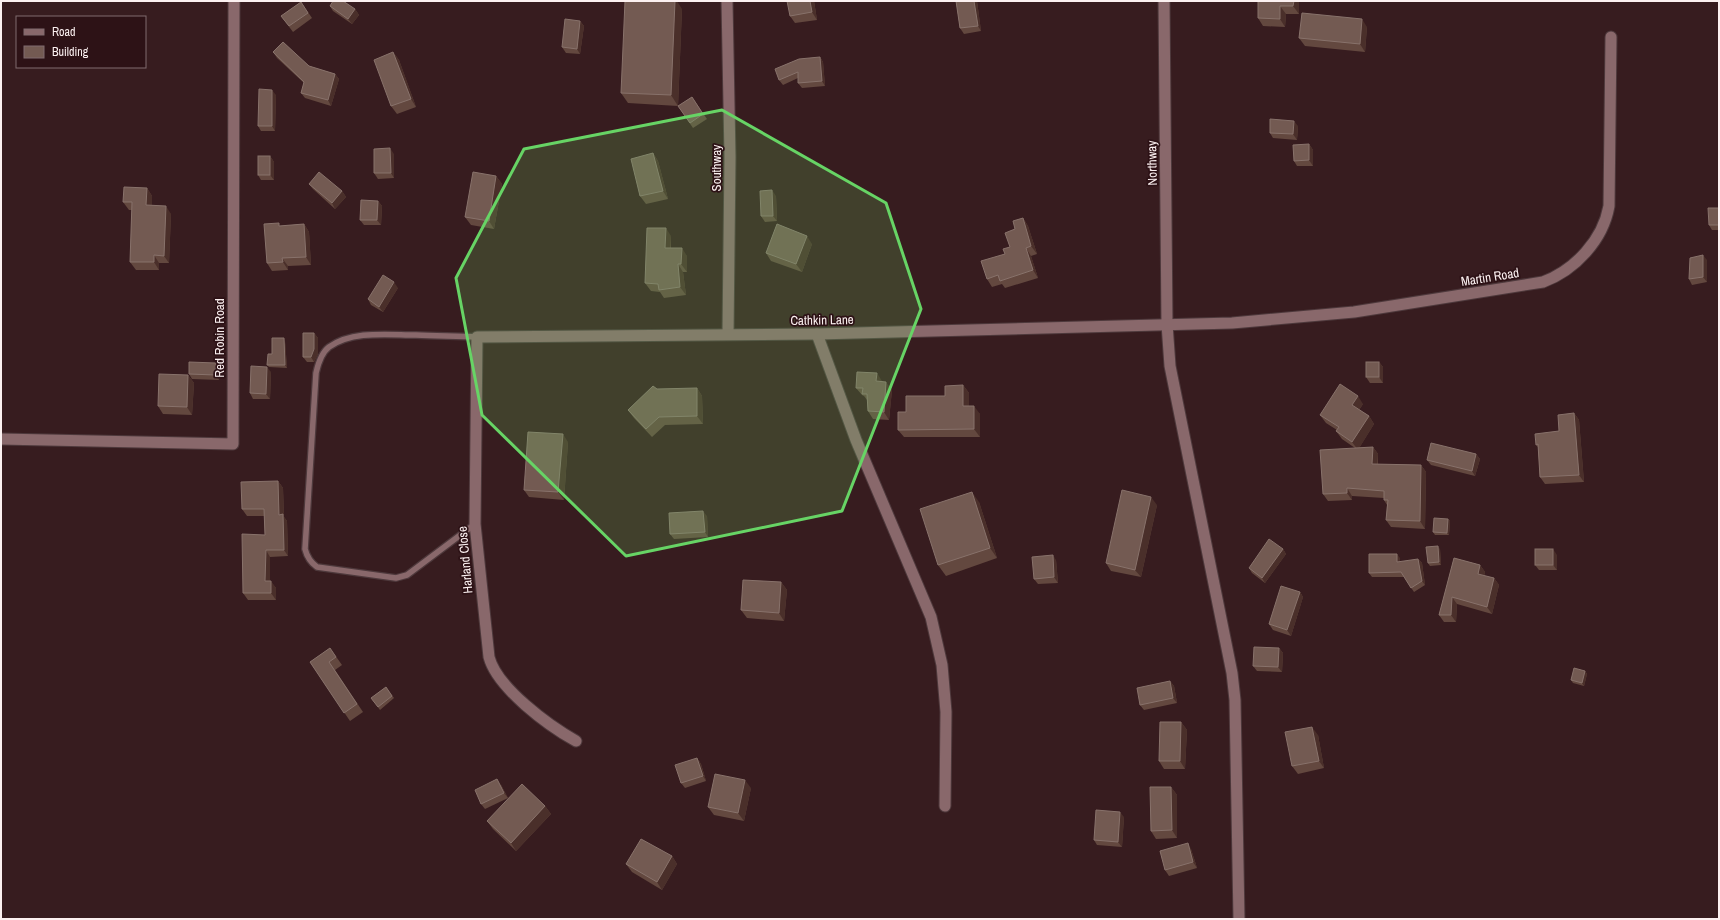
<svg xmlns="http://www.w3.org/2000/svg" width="1720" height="920" font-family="'Archivo Narrow',sans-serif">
  <rect width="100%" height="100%" fill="#371c1f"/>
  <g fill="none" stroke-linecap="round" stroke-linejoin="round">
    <defs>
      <path id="lane" d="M475 524 407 575 396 578 317 567C310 562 307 557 305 549L316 373C318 364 321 353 329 347 353 330 389 335 416 335 437 336 457 336 477 337"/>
      <g id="street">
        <polyline points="727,1 730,157 728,334"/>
        <polyline points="1164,1 1167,324 1170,366 1232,673 1235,700 1239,919"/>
        <polyline points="817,334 856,440 931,617 942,665 946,712 945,806"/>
        <polyline points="1,439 233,444 234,1"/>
        <path d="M576 741C549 726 497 688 489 657L475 524 477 337 817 334 1232 323 1354 312 1543 282C1575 270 1603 240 1609 206L1611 37"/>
      </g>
    </defs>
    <use href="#lane" stroke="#4e393c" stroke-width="8"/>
    <use href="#street" stroke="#4e393c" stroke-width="13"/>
    <use href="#lane" stroke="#89686b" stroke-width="5.5"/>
    <use href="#street" stroke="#89686b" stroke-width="11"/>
  </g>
  <g fill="#63483f">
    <polygon points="814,1 817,20 795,23 790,16"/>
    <polygon points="956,1 977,1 981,31 964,34 960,28"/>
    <polygon points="1258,1 1299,1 1299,14 1286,14 1285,27 1263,26 1258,18"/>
    <polygon points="301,2 312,18 293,32 281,16"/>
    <polygon points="330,6 355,9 359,15 352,24 333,11"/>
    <polygon points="682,9 678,106 628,103 621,93"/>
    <polygon points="580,21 584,26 580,54 566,53 562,47"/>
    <polygon points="1367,27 1365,52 1305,46 1299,38"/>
    <polygon points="273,52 309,66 335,74 339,79 331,106 305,98 301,93 304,83 277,58"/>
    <polygon points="393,52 399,60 416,107 397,114 391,106"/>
    <polygon points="820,57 823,62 825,86 802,88 798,83 798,78 783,85 779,80"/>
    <polygon points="276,95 275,131 261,131 258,126"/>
    <polygon points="692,97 707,119 693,128 678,106"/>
    <polygon points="1298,126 1297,140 1273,138 1270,133"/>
    <polygon points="1309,144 1313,150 1313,166 1297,166 1294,161"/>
    <polygon points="653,153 658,161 668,199 646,204 640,196"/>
    <polygon points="394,154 394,178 378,179 374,173"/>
    <polygon points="270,156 274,162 274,180 261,180 258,175"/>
    <polygon points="496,176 502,184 494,229 471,225 465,217"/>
    <polygon points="309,184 342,191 346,197 335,209 313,189"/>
    <polygon points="147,188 152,196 152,205 171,214 169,263 159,263 159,270 136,270 130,262 132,210 129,210 123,202"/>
    <polygon points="776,196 777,221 765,222 761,216"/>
    <polygon points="378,201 382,206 381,225 364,225 360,220"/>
    <polygon points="1719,208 1719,230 1712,230 1709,225"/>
    <polygon points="1023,218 1028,226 1037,254 1031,256 1038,278 1005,288 1002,284 992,287 987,279 1010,247 1015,229"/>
    <polygon points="304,224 309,232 311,265 288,266 288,270 272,271 267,263 281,226"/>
    <polygon points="671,236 671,248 687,256 687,272 683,272 686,295 664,298 660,292 651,291 645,283"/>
    <polygon points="812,244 802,272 771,261 766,253"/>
    <polygon points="1707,260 1707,282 1692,285 1689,279"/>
    <polygon points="398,288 383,312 371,305 368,299"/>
    <polygon points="314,333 318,338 318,354 314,362 307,362 303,357"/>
    <polygon points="285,341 287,368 269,367 267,365 272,354"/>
    <polygon points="1379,362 1383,367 1383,383 1370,383 1366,377"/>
    <polygon points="216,363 220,368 219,380 192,379 189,374"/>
    <polygon points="271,372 270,399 253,399 250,393"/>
    <polygon points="188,375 194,383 192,415 163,414 158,406"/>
    <polygon points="882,381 892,390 889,420 873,419 868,411 867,400 864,396 862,395 856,388"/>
    <polygon points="963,385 969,393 969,406 980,414 980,437 904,437 898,430 906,412 945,396"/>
    <polygon points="697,388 702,396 703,424 665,425 652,437 634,418 628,410"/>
    <polygon points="1363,404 1359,410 1369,416 1374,424 1359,448 1373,447 1378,454 1378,464 1421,465 1426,472 1425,529 1391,527 1386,520 1387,505 1384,500 1384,498 1352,496 1352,500 1328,501 1323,494 1355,448 1342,439 1336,431 1337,430 1326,423 1320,415"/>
    <polygon points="1574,413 1579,420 1584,482 1545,484 1540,477 1538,447 1536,445 1559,431"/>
    <polygon points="568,442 564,500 529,497 524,490"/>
    <polygon points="1476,454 1480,459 1475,476 1431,465 1427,460"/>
    <polygon points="278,481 283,488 284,517 287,521 288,556 270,557 270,581 276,588 276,600 248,600 243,593 265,535 264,516 247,516 242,509"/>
    <polygon points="979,502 997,558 946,576 938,565"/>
    <polygon points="1157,505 1141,577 1111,571 1106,563"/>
    <polygon points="707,516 708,537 674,539 670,534"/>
    <polygon points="1448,519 1450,521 1449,535 1435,535 1433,532"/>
    <polygon points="1283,549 1286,554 1265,583 1252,573 1249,568"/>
    <polygon points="1440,549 1441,565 1430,566 1428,563"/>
    <polygon points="1557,555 1557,570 1539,570 1535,565"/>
    <polygon points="1400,558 1400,562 1418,559 1422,563 1425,585 1414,592 1404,577 1372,577 1369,573"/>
    <polygon points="1454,558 1480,565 1485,572 1484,576 1494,578 1499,585 1492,614 1457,604 1456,622 1444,622 1439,615"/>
    <polygon points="1056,560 1058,583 1038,584 1034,579"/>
    <polygon points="781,582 787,590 784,621 747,618 741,610"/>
    <polygon points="1300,592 1303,597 1291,636 1273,630 1269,624"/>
    <polygon points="330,648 342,665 335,670 363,712 350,721 310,662"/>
    <polygon points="1279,648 1283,653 1282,672 1257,671 1253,666"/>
    <polygon points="1585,671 1587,674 1584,686 1573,683 1571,680"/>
    <polygon points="1170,681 1174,686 1177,703 1144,710 1140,705"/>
    <polygon points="386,687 394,698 380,710 371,698"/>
    <polygon points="1181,722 1187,730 1185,769 1164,769 1159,761"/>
    <polygon points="1318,735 1324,768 1298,774 1292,766"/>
    <polygon points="697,758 701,764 706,781 685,788 681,783"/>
    <polygon points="501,785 508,798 485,809 481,804"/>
    <polygon points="1171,787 1177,795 1177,838 1156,839 1151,831"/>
    <polygon points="751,788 744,821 714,815 708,807"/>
    <polygon points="545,806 551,814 516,851 493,829 487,821"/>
    <polygon points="1124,817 1122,847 1097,845 1094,840"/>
    <polygon points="1191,849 1197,868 1169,876 1165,870"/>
    <polygon points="672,856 677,864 662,890 632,872 626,864"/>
  </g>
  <g fill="#4a2f2a">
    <polygon points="675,1 677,1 682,9 678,106 671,95"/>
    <polygon points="810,1 814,1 817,20 812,12"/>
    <polygon points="974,1 977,1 981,31 978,26"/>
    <polygon points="1294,1 1299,1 1299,14 1293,6"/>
    <polygon points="1280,6 1286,14 1285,27 1280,19"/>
    <polygon points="355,9 359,15 352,24 348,19"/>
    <polygon points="1362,19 1367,27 1365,52 1360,44"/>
    <polygon points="580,21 584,26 580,54 577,49"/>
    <polygon points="393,52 399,60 416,107 411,99"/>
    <polygon points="820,57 823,62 825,86 822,81"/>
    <polygon points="335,74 339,79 331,106 328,100"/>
    <polygon points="272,90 276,95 275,131 272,126"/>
    <polygon points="1294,121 1298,126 1297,140 1293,134"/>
    <polygon points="1309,144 1313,150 1313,166 1309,160"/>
    <polygon points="390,148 394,154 394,178 391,173"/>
    <polygon points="653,153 658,161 668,199 663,191"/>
    <polygon points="270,156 274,162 274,180 270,175"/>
    <polygon points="496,176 502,184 494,229 489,221"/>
    <polygon points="147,188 152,196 152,213 146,205"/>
    <polygon points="772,190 776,196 777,221 773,216"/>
    <polygon points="342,191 346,197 335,209 332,203"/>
    <polygon points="378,201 382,206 381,225 377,220"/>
    <polygon points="166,206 171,214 169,263 164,256"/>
    <polygon points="1023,218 1028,226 1037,254 1031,246"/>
    <polygon points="304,224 309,232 311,265 306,257"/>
    <polygon points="666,228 671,236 670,256 665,248"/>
    <polygon points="807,236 812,244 802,272 796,264"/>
    <polygon points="682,248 687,256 687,272 681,264"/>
    <polygon points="1026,248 1031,256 1038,278 1033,270"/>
    <polygon points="154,255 159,263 159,270 154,262"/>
    <polygon points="1703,255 1707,260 1707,282 1703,277"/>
    <polygon points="282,258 288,266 288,270 283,262"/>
    <polygon points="678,264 683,272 686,295 680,287"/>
    <polygon points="394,282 398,288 383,312 379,307"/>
    <polygon points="314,333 318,338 318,354 314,362 311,357"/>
    <polygon points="284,338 285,341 287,368 285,365"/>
    <polygon points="1379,362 1383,367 1383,383 1379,377"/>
    <polygon points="216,363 220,368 219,380 215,375"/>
    <polygon points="267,367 271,372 270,399 266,394"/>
    <polygon points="877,373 882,381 876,381"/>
    <polygon points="188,375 194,383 192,415 187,407"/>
    <polygon points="886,382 892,390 889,420 884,412"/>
    <polygon points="963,385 969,393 969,414 963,406"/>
    <polygon points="697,388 702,396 703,424 697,416"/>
    <polygon points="1358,396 1363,404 1357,413 1352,405"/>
    <polygon points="974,406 980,414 980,437 974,429"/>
    <polygon points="1574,413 1579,420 1584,482 1579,475"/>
    <polygon points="1369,416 1374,424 1358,450 1352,442"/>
    <polygon points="563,434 568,442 564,500 558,492"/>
    <polygon points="1373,447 1378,454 1377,471 1372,464"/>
    <polygon points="1476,454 1480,459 1475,476 1472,471"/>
    <polygon points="1421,465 1426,472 1425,529 1420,521"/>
    <polygon points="278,481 283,488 284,517 287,521 288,556 284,550 279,515"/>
    <polygon points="1347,488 1352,496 1352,500 1347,493"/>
    <polygon points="972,492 979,502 997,558 990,548"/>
    <polygon points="1151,497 1157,505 1141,577 1135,570"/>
    <polygon points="703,511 707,516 708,537 705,532"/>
    <polygon points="1448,519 1450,521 1449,535 1447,533"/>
    <polygon points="1438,546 1440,549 1441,565 1439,562"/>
    <polygon points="1283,549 1286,554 1265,583 1262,578"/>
    <polygon points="1553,549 1557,555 1557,570 1553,565"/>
    <polygon points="266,550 270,557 270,588 265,581"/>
    <polygon points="1397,554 1400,558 1400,567 1397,562"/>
    <polygon points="1053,555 1056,560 1058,583 1054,577"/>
    <polygon points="1418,559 1422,563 1425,585 1422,581"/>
    <polygon points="1480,565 1485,572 1483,581 1478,574"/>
    <polygon points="1494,578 1499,585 1492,614 1487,607"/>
    <polygon points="271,581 276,588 276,600 271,593"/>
    <polygon points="781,582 787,590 784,621 779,613"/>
    <polygon points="1300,592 1303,597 1291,636 1287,630"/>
    <polygon points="1452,597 1457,604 1456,622 1451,615"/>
    <polygon points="1279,648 1283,653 1282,672 1278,667"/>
    <polygon points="1585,671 1587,674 1584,686 1582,683"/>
    <polygon points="1170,681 1174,686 1177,703 1173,698"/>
    <polygon points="1181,722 1187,730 1185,769 1180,761"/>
    <polygon points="1312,727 1318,735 1324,768 1319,761"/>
    <polygon points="697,758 701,764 706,781 703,776"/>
    <polygon points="497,779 501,785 508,798 504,793"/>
    <polygon points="745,780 751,788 744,821 738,813"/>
    <polygon points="1171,787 1177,795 1177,838 1172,830"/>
    <polygon points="545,806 551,814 516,851 511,843"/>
    <polygon points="1120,812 1124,817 1122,847 1118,842"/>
    <polygon points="1188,843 1191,849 1197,868 1193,862"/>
    <polygon points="672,856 677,864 662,890 657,882"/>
  </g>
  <g fill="#735a52" stroke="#88726b">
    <polygon points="333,1 343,1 355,9 348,19 330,6"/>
    <polygon points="625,1 675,1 671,95 621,93"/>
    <polygon points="787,1 810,1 812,12 790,16"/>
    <polygon points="956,1 974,1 978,26 960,28"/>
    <polygon points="1258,1 1294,1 1293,6 1280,6 1280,19 1258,18"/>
    <polygon points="301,2 308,13 289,26 281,16"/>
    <polygon points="1302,13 1362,19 1360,44 1299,38"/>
    <polygon points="565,19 580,21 577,49 562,47"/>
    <polygon points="283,42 309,66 335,74 328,100 301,93 304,82 273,52"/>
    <polygon points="393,52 411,99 391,106 374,60"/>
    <polygon points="820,57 822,81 798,83 798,72 779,80 775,69 799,59"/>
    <polygon points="259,89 272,90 272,126 258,126"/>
    <polygon points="692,97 703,114 690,123 678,106"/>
    <polygon points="1270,119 1294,121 1293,134 1270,133"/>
    <polygon points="1309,144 1309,160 1294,161 1293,145"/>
    <polygon points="390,148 391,173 374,173 374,149"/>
    <polygon points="653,153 663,191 640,196 631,159"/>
    <rect x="258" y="156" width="12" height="19"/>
    <polygon points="319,172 342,191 332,203 309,184"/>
    <polygon points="473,172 496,176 489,221 465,217"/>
    <polygon points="124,187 147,188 146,205 166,206 164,256 154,255 154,262 130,262 132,202 123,202"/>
    <polygon points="772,190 773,216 761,216 760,191"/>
    <polygon points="361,200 378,201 377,220 360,220"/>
    <polygon points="1708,208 1719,208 1719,225 1709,225"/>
    <polygon points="1023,218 1031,246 1026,248 1033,270 1000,281 998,275 987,279 981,261 1005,254 1003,249 1010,247 1005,233 1015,229 1013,221"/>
    <polygon points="279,223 279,226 304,224 306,257 282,258 283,262 267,263 264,224"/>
    <polygon points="777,224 807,236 796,264 766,253"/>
    <polygon points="647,228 666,228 665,248 682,248 681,264 678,264 680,287 659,290 658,284 645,283"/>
    <polygon points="1703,255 1703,277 1689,279 1690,258"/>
    <polygon points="383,275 394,282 379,307 368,299"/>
    <polygon points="303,333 314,333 314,349 311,357 303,357"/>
    <polygon points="272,338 284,338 285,365 267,365 268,354 272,354"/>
    <polygon points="189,362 216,363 215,375 189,374"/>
    <rect x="1366" y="362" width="13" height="15"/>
    <polygon points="251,366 267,367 266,394 250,393"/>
    <polygon points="857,372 877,373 876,381 886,382 884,412 868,411 867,394 862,394 863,388 856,388"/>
    <polygon points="159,374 188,375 187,407 158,406"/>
    <polygon points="1340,384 1358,396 1352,405 1369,416 1352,442 1336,431 1339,427 1320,415"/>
    <polygon points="963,385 963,406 974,406 974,429 898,430 898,412 906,412 906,396 945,396 945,386"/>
    <polygon points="653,386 657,389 697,388 697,416 659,417 646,429 628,410"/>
    <polygon points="1574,413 1579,475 1540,477 1538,444 1536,445 1535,434 1559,431 1558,415"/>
    <polygon points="528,432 563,434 558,492 524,490"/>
    <polygon points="1431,443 1476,454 1472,471 1427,460"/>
    <polygon points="1373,447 1372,464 1421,465 1420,521 1386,520 1388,500 1384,500 1384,491 1347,488 1347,493 1323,494 1320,450"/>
    <polygon points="278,481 279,515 283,514 284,550 266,550 265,581 271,581 271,593 243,593 242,534 265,535 264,509 242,509 241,482"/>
    <polygon points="1122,490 1151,497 1135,570 1106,563"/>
    <polygon points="972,492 990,548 938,565 920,509"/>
    <polygon points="703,511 705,532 670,534 669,513"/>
    <polygon points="1434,518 1448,519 1447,533 1433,532"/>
    <polygon points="1269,539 1283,549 1262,578 1249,568"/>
    <polygon points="1438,546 1439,562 1428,563 1426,547"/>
    <rect x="1535" y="549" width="18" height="16"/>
    <polygon points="1369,554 1397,554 1397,562 1418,559 1422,581 1411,588 1401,572 1369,573"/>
    <polygon points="1053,555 1054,577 1034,579 1032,557"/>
    <polygon points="1454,558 1480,565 1478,574 1494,578 1487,607 1452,597 1451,615 1439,615"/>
    <polygon points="743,580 781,582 779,613 741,610"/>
    <polygon points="1281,586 1300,592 1287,630 1269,624"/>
    <polygon points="1254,647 1279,648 1278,667 1253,666"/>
    <polygon points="330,648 336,657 329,662 357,704 344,713 310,662"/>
    <polygon points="1574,668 1585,671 1582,683 1571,680"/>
    <polygon points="1170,681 1173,698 1140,705 1137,688"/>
    <polygon points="386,687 392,696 378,707 371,698"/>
    <polygon points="1160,722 1181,722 1180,761 1159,761"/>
    <polygon points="1312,727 1319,761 1292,766 1285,732"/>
    <polygon points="697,758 703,776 681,783 675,765"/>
    <polygon points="715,774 745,780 738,813 708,807"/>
    <polygon points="497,779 504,793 481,804 475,790"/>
    <polygon points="522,784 545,806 511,843 487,821"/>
    <polygon points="1150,787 1171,787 1172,830 1151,831"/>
    <polygon points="1096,810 1120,812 1118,842 1094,840"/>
    <polygon points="641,839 672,856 657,882 626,864"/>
    <polygon points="1188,843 1193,862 1165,870 1160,851"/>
  </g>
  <path fill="#67d465" fill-opacity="0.2" stroke="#67d465" stroke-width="3" stroke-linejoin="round" d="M722 110 886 203 921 309 842 511 626 556 482 415 456 278 524 149Z"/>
  <g text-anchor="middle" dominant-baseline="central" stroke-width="3.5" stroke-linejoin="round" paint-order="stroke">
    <g font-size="13" fill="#fcf1f1" stroke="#2d1216">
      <text transform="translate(1152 163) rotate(-91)">Northway</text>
      <text transform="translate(716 168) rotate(-90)">Southway</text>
      <text transform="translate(1490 277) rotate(-9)">Martin Road</text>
      <text transform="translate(822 320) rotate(-1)">Cathkin Lane</text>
      <text transform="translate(219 338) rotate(-90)">Red Robin Road</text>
      <text transform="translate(465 560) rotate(-95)">Harland Close</text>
    </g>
  </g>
  <rect width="1720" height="920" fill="none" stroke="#fcf1f1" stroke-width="4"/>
  <rect x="16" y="16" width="130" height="52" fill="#2d1216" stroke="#806b6e"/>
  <rect x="24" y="29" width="20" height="6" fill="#89686b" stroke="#806b6e"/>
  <text x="52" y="36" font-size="12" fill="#fcf1f1">Road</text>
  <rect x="24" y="46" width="20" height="12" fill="#735a52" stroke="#806b6e"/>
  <text x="52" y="56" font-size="12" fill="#fcf1f1">Building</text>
</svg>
